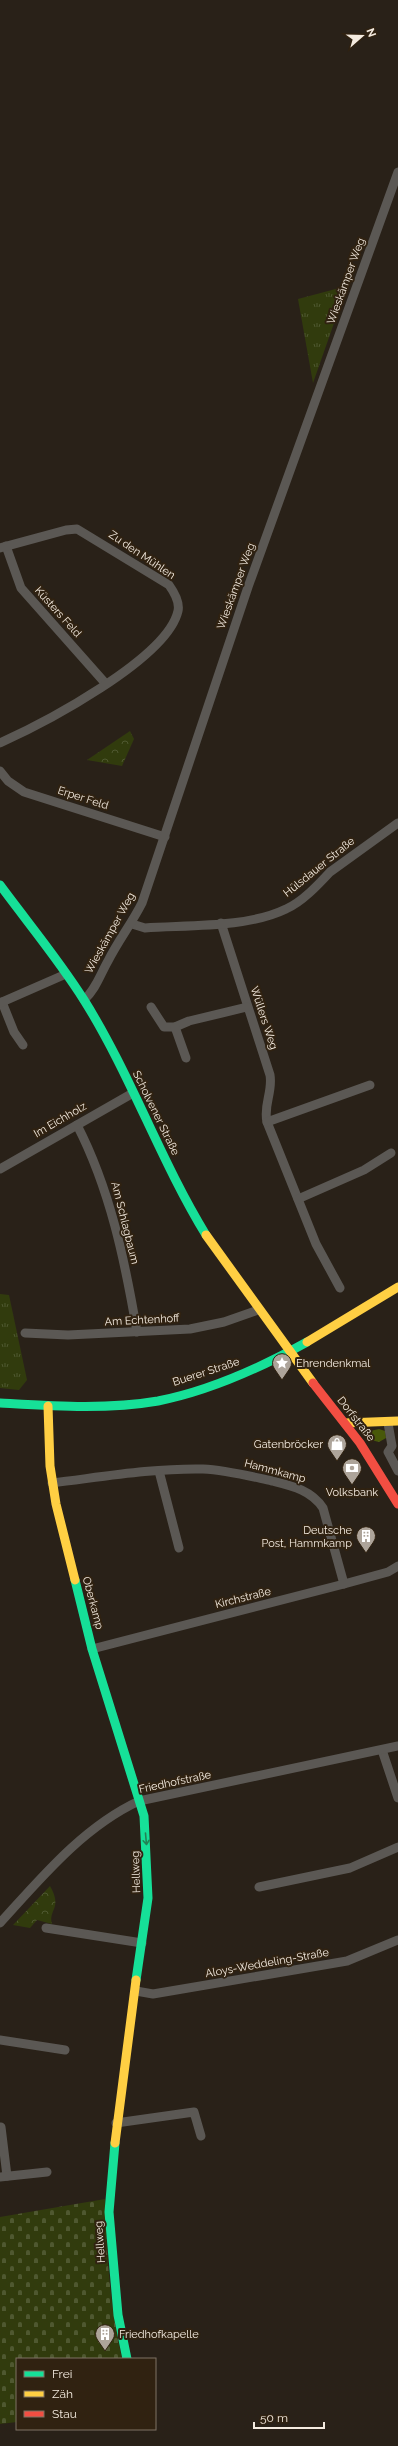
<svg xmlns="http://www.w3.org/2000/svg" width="398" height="2446" font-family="Raleway,sans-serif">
  <defs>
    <pattern id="grass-tufts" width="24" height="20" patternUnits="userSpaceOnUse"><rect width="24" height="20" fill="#313b0d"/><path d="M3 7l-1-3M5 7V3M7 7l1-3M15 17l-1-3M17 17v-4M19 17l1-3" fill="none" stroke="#4f5830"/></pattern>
    <pattern id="forest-firs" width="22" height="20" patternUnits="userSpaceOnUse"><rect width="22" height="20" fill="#485809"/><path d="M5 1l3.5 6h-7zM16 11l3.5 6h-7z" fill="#63702d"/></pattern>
    <pattern id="cemetery-stones" width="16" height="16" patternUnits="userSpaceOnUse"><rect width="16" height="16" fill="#313b0d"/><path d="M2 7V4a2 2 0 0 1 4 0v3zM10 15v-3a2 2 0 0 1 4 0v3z" fill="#4f5830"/></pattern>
    <pattern id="park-crowns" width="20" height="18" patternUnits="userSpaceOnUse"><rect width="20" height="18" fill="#313b0d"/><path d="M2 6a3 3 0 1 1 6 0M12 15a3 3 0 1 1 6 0" fill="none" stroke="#4f5830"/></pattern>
  </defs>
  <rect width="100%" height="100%" fill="#292118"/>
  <g fill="url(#grass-tufts)">
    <polygon points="347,286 313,383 298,299"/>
    <polygon points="0,1294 9,1295 27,1380 19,1390 0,1388"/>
  </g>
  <polygon fill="url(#forest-firs)" points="379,1429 385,1431 386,1438 379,1442 367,1439 366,1432"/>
  <path fill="url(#cemetery-stones)" d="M105 2199C106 2253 110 2306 122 2359H17V2422L0 2424V2217Z"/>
  <g fill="url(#park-crowns)">
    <polygon points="130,731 134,739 122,766 87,760"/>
    <path d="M50 1886C63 1909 48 1909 52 1924L37 1920 30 1928 13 1925Z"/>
  </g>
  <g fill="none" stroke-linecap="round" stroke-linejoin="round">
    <g stroke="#5b5854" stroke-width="9">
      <polyline points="6,546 21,588 106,684"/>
      <path d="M0 548 66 530 77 529 169 585C174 592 180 602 178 611 167 659 44 723 0 743"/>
      <polyline points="0,771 8,781 24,792 165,837"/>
      <path d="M221 923 270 1075C273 1092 263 1105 267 1122L316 1244 340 1288"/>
      <path d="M132 924 145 928C188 925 247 928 286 909 302 902 318 885 330 872L398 823"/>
      <path d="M84 1000C96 989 100 975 108 961 118 941 132 923 142 903L248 587 398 172"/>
      <polyline points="2,1002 14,1032 23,1045"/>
      <polyline points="0,1003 66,974"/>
      <polyline points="151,1007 164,1027 175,1027 189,1021 247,1007"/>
      <polyline points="175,1027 186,1058"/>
      <polyline points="267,1122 370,1085"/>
      <path d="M77 1125C110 1189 125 1261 137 1332"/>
      <polyline points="0,1169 133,1093"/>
      <polyline points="298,1199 364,1170 391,1153"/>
      <polyline points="25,1333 68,1335 190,1329 224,1322 258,1310"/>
      <polyline points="388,1423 392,1446 388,1452 398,1471"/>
      <polyline points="159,1471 179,1548"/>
      <path d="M52 1483C102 1477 153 1468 203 1469 226 1470 249 1476 272 1481 292 1486 311 1490 323 1508L344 1584"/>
      <polyline points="92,1649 344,1584 388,1572 398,1566"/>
      <polyline points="382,1750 398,1798"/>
      <polyline points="259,1887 350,1868 398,1847"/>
      <path d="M0 1923C41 1878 83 1827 139 1801L398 1746"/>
      <polyline points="46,1928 142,1943"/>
      <polyline points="136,1991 153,1994 347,1961 398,1940"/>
      <polyline points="0,2040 65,2050"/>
      <polyline points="116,2123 194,2112 201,2136"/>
      <polyline points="1,2127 7,2176"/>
      <polyline points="0,2177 47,2172"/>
    </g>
    <g stroke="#16e098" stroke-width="9">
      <path d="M0 885C28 923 59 960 84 1000 131 1075 160 1160 206 1235"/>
      <path d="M0 1403C52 1406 106 1410 158 1401 209 1391 262 1367 307 1342"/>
      <polyline points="75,1580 92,1649 144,1816 148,1898 136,1980"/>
      <polyline points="115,2143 109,2212 118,2315 127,2359"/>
    </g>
    <g stroke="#ffcf43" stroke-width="9">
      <polyline points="206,1235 313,1383"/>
      <polyline points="307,1342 398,1287"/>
      <polyline points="48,1406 50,1466 56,1504 75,1580"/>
      <polyline points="345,1423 398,1421"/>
      <polyline points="115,2143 136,1980"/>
    </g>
    <polyline stroke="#f24e42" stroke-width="9" points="313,1383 360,1443 398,1504"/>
  </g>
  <defs><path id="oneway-shaft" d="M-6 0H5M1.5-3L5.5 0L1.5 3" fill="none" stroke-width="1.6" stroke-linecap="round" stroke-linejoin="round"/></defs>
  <use stroke="#238154" href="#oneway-shaft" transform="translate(146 1839) rotate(85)"/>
  <defs>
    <symbol id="sight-pin" viewBox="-11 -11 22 30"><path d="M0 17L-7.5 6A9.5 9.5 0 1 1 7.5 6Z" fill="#ada49a" stroke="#302211"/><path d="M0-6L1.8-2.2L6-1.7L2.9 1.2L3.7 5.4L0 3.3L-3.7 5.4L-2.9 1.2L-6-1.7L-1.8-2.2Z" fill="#fff"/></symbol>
    <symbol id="shop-pin" viewBox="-11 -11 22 30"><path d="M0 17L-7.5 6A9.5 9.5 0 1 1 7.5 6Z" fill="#ada49a" stroke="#302211"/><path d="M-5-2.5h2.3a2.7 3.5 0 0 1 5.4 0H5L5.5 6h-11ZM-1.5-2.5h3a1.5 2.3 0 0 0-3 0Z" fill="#fff"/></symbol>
    <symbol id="bank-pin" viewBox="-11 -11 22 30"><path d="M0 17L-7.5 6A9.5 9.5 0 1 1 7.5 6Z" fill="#ada49a" stroke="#302211"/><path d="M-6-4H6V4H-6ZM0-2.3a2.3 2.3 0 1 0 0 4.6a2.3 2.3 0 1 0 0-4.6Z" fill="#fff"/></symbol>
    <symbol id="building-pin" viewBox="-11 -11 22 30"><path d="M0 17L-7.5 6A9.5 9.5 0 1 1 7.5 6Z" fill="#ada49a" stroke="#302211"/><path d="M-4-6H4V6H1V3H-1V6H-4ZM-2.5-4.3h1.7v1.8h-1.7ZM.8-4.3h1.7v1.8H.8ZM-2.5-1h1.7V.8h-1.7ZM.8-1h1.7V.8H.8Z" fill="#fff"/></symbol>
  </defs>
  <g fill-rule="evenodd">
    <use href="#sight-pin" x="271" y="1352" width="22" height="30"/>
    <use href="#shop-pin" x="326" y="1433" width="22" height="30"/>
    <use href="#bank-pin" x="341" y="1457" width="22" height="30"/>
    <use href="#building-pin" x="355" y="1525" width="22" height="30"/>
    <use href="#building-pin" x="94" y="2323" width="22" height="30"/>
  </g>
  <g text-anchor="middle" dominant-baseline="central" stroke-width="4" stroke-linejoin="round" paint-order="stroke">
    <g font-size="11" fill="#f4ebe0" stroke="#302211">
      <text transform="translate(346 281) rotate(-70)">Wieskämper Weg</text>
      <text transform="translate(142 555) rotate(34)">Zu den Mühlen</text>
      <text transform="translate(236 586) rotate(-70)">Wieskämper Weg</text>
      <text transform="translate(58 612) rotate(48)">Küsters Feld</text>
      <text transform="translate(83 798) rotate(18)">Erper Feld</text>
      <text transform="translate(319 867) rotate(-39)">Hülsdauer Straße</text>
      <text transform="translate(110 933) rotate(-61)">Wieskämper Weg</text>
      <text transform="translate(264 1018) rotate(72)">Wüllers Weg</text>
      <text transform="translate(156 1113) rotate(64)">Scholvener Straße</text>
      <text transform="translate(60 1120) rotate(-30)">Im Eichholz</text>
      <text transform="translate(125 1223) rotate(76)">Am Schlagbaum</text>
      <text transform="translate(142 1320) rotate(-3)">Am Echtenhoff</text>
      <text transform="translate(206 1372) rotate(-18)">Buerer Straße</text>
      <text transform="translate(356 1419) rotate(52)">Dorfstraße</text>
      <text transform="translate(275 1471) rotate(15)">Hammkamp</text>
      <text transform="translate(243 1598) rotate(-14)">Kirchstraße</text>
      <text transform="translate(93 1603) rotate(75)">Oberkamp</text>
      <text transform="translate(175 1782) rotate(-12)">Friedhofstraße</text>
      <text transform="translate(136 1872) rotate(-92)">Hellweg</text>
      <text transform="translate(267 1963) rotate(-10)">Aloys-Weddeling-Straße</text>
      <text transform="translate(100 2242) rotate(-94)">Hellweg</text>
    </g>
    <g font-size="11" fill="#f4ebe0" stroke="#302211" text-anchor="start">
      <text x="296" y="1363">Ehrendenkmal</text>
      <text x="323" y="1444" text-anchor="end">Gatenbröcker</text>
      <text x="352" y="1492" text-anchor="middle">Volksbank</text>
      <text x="352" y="1530" text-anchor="end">Deutsche<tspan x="352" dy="13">Post, Hammkamp</tspan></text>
      <text x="119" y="2334">Friedhofkapelle</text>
    </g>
  </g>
  <rect x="16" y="2358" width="140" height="72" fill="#302211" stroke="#7e7264"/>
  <rect x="24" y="2371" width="20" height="6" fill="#16e098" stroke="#7e7264"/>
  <text x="52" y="2378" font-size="12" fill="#f4ebe0">Frei</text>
  <rect x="24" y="2391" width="20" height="6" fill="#ffcf43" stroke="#7e7264"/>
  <text x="52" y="2398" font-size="12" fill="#f4ebe0">Zäh</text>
  <rect x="24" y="2411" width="20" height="6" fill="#f24e42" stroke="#7e7264"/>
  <text x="52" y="2418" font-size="12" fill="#f4ebe0">Stau</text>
  <g transform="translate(362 36) rotate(70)" stroke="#302211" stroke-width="3" paint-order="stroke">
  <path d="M0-3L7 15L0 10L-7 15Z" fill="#f4ebe0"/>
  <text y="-6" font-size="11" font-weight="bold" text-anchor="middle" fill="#f4ebe0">N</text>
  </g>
  <path d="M254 2422v6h70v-6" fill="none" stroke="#f4ebe0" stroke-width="2"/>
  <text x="260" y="2422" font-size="12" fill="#f4ebe0" stroke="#302211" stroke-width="3" paint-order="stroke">50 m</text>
</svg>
